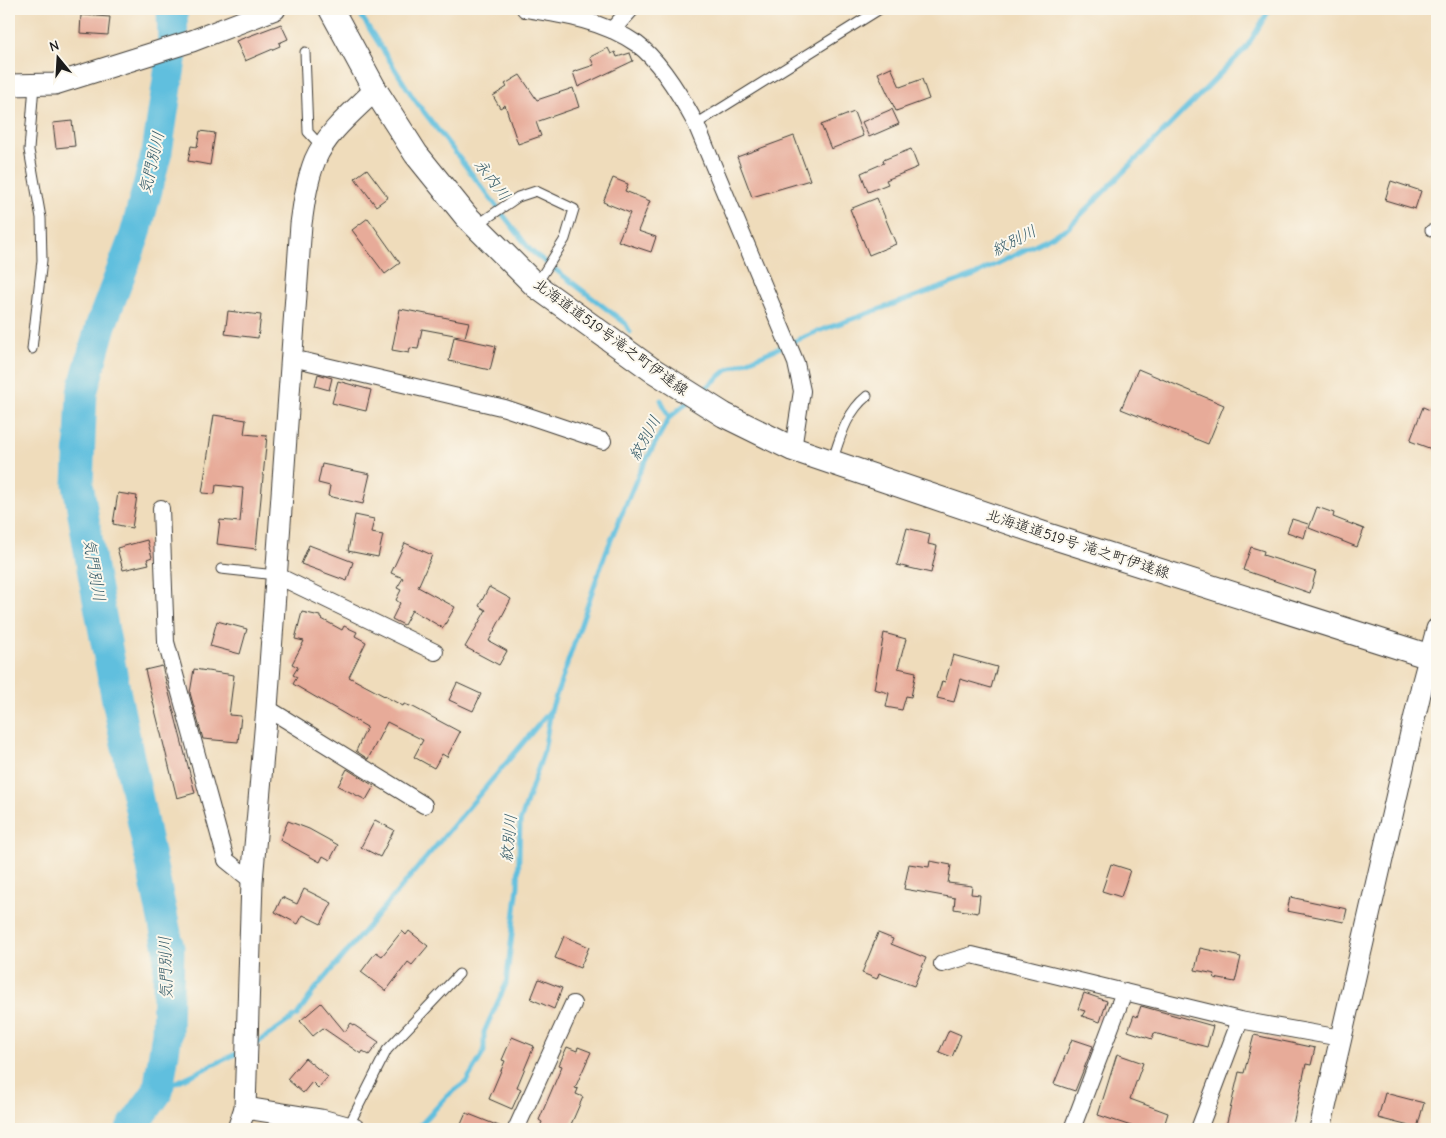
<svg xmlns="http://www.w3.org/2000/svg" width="1446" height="1138" font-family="'Comic Neue','Klee One',sans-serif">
  <rect width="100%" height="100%" fill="#fbf7ec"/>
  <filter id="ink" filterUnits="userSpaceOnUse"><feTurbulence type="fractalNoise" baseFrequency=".02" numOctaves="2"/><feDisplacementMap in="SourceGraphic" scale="10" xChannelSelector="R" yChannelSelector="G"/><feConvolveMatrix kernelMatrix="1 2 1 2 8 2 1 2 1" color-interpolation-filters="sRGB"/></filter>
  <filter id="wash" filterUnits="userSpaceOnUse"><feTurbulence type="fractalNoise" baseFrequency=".0096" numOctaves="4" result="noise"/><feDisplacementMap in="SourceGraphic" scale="20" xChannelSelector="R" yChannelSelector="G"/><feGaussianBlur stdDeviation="1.12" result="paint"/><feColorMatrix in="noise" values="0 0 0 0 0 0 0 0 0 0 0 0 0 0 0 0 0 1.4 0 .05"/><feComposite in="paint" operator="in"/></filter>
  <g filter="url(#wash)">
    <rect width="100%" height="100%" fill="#efdcbb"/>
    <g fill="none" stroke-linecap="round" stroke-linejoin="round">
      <g stroke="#60bfde" stroke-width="5">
        <polyline points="362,17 414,99 531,251 625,323 630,332"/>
        <polyline points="700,393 727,370 816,332 975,275 1068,228 1246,48 1270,9"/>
        <polyline points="661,400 669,418"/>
        <polyline points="254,1045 297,1015 316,988 550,711"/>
        <polyline points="158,1091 242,1051"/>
        <polyline points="417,1129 447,1096 466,1082 484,1052 484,1032 506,984 518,886 520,822 544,751 551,710 606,552 639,473 669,418 689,401"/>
      </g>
      <polyline stroke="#60bfde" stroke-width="31" points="131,1129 158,1091 167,1033 169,948 116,695 92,568 78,484 82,393 101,325 135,235 157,152 173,47 172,9"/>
    </g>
    <g id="blocks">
      <g fill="#e7ab99">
        <polygon points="81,15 110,17 108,35 80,33"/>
        <polygon points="281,24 288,39 279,43 280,46 245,61 236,41"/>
        <polygon points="608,48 611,54 615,52 617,57 630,53 633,61 578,87 573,72 594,65 590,57"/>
        <polygon points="891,67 900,87 922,79 929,99 896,111 878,73"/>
        <polygon points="520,75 537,100 573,88 579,107 536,122 541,136 518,144 505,105 500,108 493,96 507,87 505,84"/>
        <polygon points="892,109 899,124 869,137 862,122"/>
        <polygon points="854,112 863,136 831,149 821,125"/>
        <polygon points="72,121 75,146 56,148 53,123"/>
        <polygon points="200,131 215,133 210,165 188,161 191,146 197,147"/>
        <polygon points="794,136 810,180 752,197 737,157"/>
        <polygon points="911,149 918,167 886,180 888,184 868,192 861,173 884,163 883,160"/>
        <polygon points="367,169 388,197 376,206 355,178"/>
        <polygon points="613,178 628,184 625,191 650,201 638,231 656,237 651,252 618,241 630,213 603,202"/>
        <polygon points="1391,181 1421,191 1415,209 1385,200"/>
        <polygon points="877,198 896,244 869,255 850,209"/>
        <polygon points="368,218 400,263 385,274 352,230"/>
        <polygon points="400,309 469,322 465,337 422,329 418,349 410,348 409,353 392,350"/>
        <polygon points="228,311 261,315 258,338 225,334"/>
        <polygon points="454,337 496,346 490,370 449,361"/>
        <polygon points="1138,369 1224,405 1208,444 1121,409"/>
        <polygon points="318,374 332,378 329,390 315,386"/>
        <polygon points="338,381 371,390 366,411 332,403"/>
        <polygon points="1423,407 1437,413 1437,451 1410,441"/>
        <polygon points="214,415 246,420 244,434 267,436 256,549 217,544 220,520 240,522 243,488 216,485 215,494 202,493"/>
        <polygon points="322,464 370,474 363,504 328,496 330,486 318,483"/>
        <polygon points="118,493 137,496 132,528 113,524"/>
        <polygon points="1317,507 1334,513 1333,517 1364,529 1357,547 1309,528"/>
        <polygon points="355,515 374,519 371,533 383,535 378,557 348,551"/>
        <polygon points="1292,519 1308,524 1304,538 1287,532"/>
        <polygon points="907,528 930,534 928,544 937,546 931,573 897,565"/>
        <polygon points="147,540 152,557 147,559 149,564 123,570 117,548"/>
        <polygon points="405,543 432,555 418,587 455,607 443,628 412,610 404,625 392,619 400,603 396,600 401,590 397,588 403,578 391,573"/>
        <polygon points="309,545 353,562 347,581 301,564"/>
        <polygon points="1251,547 1264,551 1263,555 1316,572 1310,593 1243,570"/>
        <polygon points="489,587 511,599 489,641 507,651 499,665 465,647 486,610 479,606"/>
        <polygon points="302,612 320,616 320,618 342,630 344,626 357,632 355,636 366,642 349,677 403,706 404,704 413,707 460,732 447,757 442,754 434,768 414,757 423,740 387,722 368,759 356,751 367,727 293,684 297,677 293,675 298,667 292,664 304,641 295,639"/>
        <polygon points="217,621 247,629 240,654 210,646"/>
        <polygon points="884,633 906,639 898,668 916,672 911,697 906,696 902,710 886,707 889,693 874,689"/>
        <polygon points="953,655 997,667 991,688 960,679 954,702 937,698 942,681 945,682"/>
        <polygon points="162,666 195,793 177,798 145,670"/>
        <polygon points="194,669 234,675 229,715 241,716 238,742 203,739 190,693"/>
        <polygon points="457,683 481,694 473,711 449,700"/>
        <polygon points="347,769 374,786 366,800 338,786"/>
        <polygon points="375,820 394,830 380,857 361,847"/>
        <polygon points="288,821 309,829 338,845 330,860 323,856 320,862 280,840"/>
        <polygon points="930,861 951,865 948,883 972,886 971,894 980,895 978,913 954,909 955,898 904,889 909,864 929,867"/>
        <polygon points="1111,864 1130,870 1121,897 1102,891"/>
        <polygon points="304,889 332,903 321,924 303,915 298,924 275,912 282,897 297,904"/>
        <polygon points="1290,897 1347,909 1344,922 1287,911"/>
        <polygon points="402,931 406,935 409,931 428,946 412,965 408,962 386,991 361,972 376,952 382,956"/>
        <polygon points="878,933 893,939 891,944 926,958 914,986 879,973 877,979 862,973"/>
        <polygon points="564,936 589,947 580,968 555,958"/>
        <polygon points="1200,948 1241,957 1235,982 1214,978 1215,974 1195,970"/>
        <polygon points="539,979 562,988 554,1009 531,999"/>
        <polygon points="1084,993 1107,1001 1100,1022 1082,1016 1085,1011 1078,1009"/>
        <polygon points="321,1003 345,1032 351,1023 379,1042 369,1055 363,1051 361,1054 323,1028 313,1036 300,1021"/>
        <polygon points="1141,1006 1213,1026 1207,1047 1154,1033 1152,1039 1128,1031 1134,1015 1137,1017"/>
        <polygon points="949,1030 961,1035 952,1057 939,1052"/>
        <polygon points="1254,1035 1315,1048 1311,1065 1306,1064 1292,1129 1240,1129 1226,1126 1239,1072 1244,1073"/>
        <polygon points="512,1037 534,1046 517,1087 521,1089 512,1109 489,1099 505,1061 502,1060"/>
        <polygon points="1072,1039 1093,1046 1075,1091 1054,1084"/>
        <polygon points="567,1047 577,1051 578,1047 591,1052 575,1088 578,1089 576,1094 583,1097 569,1129 539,1129 542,1122 539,1120 562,1066 559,1065"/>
        <polygon points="1117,1054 1143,1063 1130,1099 1168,1113 1163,1129 1140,1129 1098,1115"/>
        <polygon points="305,1058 328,1077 318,1088 312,1082 303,1093 287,1079"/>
        <polygon points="1385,1093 1424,1103 1417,1128 1378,1118"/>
        <polygon points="466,1113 504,1128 504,1129 459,1129"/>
      </g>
    </g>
  </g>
  <g filter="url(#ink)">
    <use href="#blocks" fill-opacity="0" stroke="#3c3934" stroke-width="1"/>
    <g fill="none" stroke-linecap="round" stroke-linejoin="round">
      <defs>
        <g id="service">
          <polyline points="305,52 308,132 321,146"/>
          <polyline points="696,124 880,9"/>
          <polyline points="477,225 518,197 536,191 574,209 565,239 536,285"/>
          <polyline points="1430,230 1437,235"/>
          <polyline points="32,349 42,260 41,218 29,150 34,85"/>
          <path d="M832 462C840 438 846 413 867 396"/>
          <polyline points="221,569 276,575"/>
          <polyline points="348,1127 387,1050 459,974"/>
        </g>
        <g id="minor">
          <path d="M525 9C564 15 604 21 637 44 659 60 683 100 696 124L796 363 802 391 793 449"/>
          <polyline points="612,30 631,9"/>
          <polyline points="292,358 505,408 603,441"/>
          <polyline points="161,508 166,642 226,860 252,881"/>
          <polyline points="276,575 435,652"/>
          <polyline points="267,708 424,805"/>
          <polyline points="942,964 972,955 1240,1020 1341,1038"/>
          <polyline points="516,1129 573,1004"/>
          <polyline points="1072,1129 1124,992"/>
          <polyline points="1199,1129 1240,1020"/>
        </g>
        <g id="tertiary">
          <polyline points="9,85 55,84 192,41 275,9"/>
          <polyline points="245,1108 321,1120 354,1129"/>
          <path d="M238 1129 245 1108 252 881 267 708 301 224C304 202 307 180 315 160 327 132 354 111 375 90"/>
          <polyline points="1320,1129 1422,685 1437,629"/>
        </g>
        <polyline id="secondary" points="331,9 375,90 416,154 466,216 536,286 651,369 724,415 793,449 1047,535 1437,659"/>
      </defs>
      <use href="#service" stroke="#3c3934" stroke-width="11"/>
      <use href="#minor" stroke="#3c3934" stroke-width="18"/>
      <use href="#tertiary" stroke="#3c3934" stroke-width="23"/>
      <use href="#secondary" stroke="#3c3934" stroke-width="26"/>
      <use href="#service" stroke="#fff" stroke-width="9"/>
      <use href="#minor" stroke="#fff" stroke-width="16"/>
      <use href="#tertiary" stroke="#fff" stroke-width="21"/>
      <use href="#secondary" stroke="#fff" stroke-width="24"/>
    </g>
  </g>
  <g text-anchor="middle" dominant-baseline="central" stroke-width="4" stroke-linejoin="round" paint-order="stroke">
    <g font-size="15" fill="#1c1c1c" stroke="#fbf7ec">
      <text transform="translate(611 337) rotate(36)">北海道道519号滝之町伊達線</text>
      <text transform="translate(1078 544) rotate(18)">北海道道519号 滝之町伊達線</text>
    </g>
    <g font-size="16" font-style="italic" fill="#375d6a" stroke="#fbf7ec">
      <text transform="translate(152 163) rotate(-77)">気門別川</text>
      <text transform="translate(492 180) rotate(52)">永内川</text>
      <text transform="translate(1014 241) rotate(-27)">紋別川</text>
      <text transform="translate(645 438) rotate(-61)">紋別川</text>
      <text transform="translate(94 570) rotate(80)">気門別川</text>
      <text transform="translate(509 838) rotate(-84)">紋別川</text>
      <text transform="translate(166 968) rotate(-92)">気門別川</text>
    </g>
  </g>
  <rect width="1446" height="1138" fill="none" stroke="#fbf7ec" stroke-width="30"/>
  <g transform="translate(58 58) rotate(342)" stroke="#fbf7ec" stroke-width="4" paint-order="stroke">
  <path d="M0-4L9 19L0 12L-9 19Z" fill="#1c1c1c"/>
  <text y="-8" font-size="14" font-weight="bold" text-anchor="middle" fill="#1c1c1c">N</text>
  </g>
</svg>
